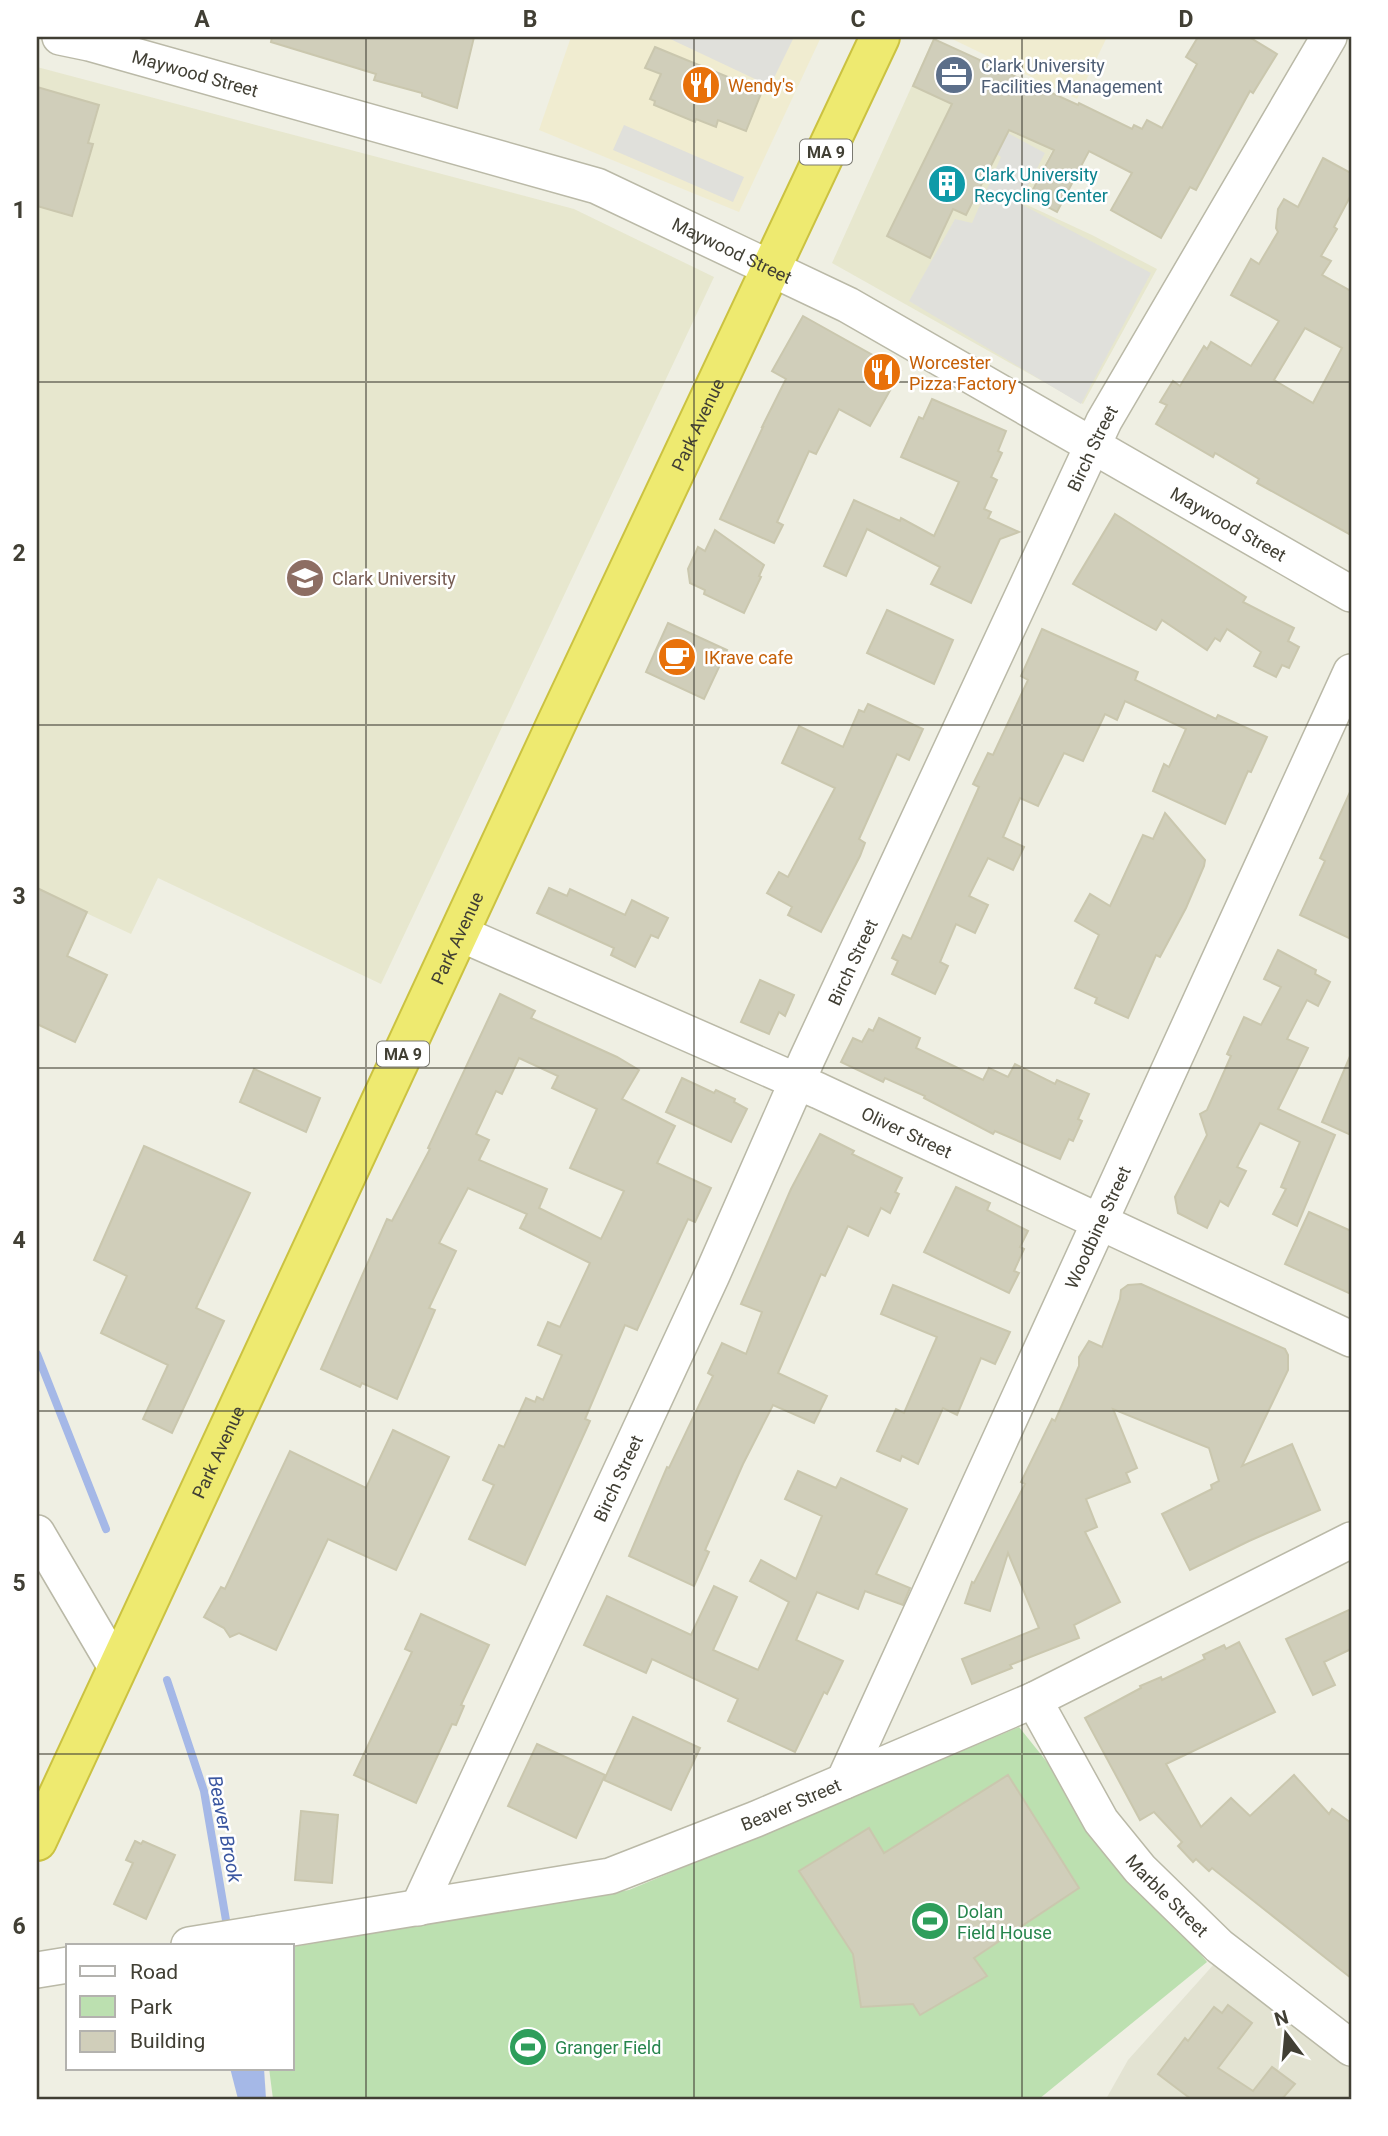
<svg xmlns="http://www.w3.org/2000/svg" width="1388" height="2136" font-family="Roboto,sans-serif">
  <rect width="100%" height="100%" fill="#efefe3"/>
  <polygon fill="#e3e3d2" points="1215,1963 1351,2069 1351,2099 1106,2099 1128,2060"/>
  <g fill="#f0ecd0">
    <polygon points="571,37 821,37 739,212 539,130"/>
    <polygon points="948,37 1107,37 1077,99"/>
  </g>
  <g fill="#e7e7ce">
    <polygon points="933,39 1075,105 1025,204 1092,235 1157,269 1083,404 832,263"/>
    <polygon points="37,67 574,209 714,277 381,984 158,878 131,934 37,890"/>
  </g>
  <polygon fill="#bce0b0" points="1019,1727 1207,1962 1039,2099 273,2099 269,2068 292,2068 292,1947 629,1890"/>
  <g fill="#e0e0db">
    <polygon points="666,37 794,37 770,86"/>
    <polygon points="624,125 744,177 733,202 613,150"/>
    <polygon points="993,125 1045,153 1019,203 1151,273 1081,404 909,301 955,219 972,223 1001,157 981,144"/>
  </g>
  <polygon fill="#a5b8e7" points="230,2068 264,2068 266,2099 238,2099"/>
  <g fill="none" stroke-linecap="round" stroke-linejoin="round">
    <g stroke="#a5b8e7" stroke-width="8">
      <polyline points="37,1354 106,1529"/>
      <polyline points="167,1680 204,1791 228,1932"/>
    </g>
  </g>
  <g fill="#d0ceba" stroke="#cac7ae" stroke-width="2" fill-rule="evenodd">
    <polygon points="272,37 474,37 457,108 422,96 422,93 374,80 376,74 271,42"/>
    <polygon points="1198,37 1249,37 1277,54 1253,93 1250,91 1196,190 1190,187 1161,238 1111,210 1132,173 1089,151 1057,212 1029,197 1054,150 1009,130 966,215 953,209 930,258 887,236 952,104 913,86 934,39 1078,105 1079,103 1132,129 1134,125 1142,129 1147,120 1162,128 1197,64 1186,57"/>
    <polygon points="655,47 762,91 746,131 718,120 716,127 696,119 695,122 654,105 655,101 650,99 661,74 645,68"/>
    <polygon points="37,87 99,105 88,143 93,144 72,216 37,206"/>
    <path d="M1323 158 1351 173V195L1334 227 1337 229 1321 256 1331 261 1322 275 1351 291V535L1257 483 1259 479 1215 453 1213 457 1156 424 1167 405 1160 402 1173 381 1180 386 1204 346 1207 349 1211 342 1251 366 1279 321 1231 295 1251 259 1259 264 1278 232 1276 228 1278 209 1284 199 1298 207ZM1305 328 1342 348 1313 403 1274 380Z"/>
    <polygon points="803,316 901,371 870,426 839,409 816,454 809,451 777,522 783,525 774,543 720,519 763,427 762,427 786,379 772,371"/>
    <polygon points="932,399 1006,431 998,451 1002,453 991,477 997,480 984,509 991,512 988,518 1019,532 1000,539 971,603 931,584 940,567 867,529 846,576 824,566 854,500 900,521 901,518 934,536 959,482 901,457 919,417 923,419"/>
    <polygon points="1115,514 1246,597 1243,602 1294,628 1288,641 1299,647 1289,668 1282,665 1276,677 1254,666 1261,652 1227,629 1220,641 1215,638 1207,650 1162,620 1156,630 1073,584"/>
    <polygon points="715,530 764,565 759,576 761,577 744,613 704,594 705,590 690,583 688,569 698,547 705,551"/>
    <polygon points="887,610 953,640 934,684 867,653"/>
    <polygon points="668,623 727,650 704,699 646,672"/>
    <polygon points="1042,629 1138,672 1135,680 1216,719 1218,715 1267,737 1251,772 1248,771 1225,824 1153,791 1164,764 1169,767 1186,729 1125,701 1117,720 1105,714 1083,761 1064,753 1038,806 1020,798 1003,837 1024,847 1013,870 988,858 969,896 988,905 975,933 956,924 940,962 948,966 935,994 892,974 898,961 892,958 903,935 911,939 979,787 973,784 988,753 993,755 1028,680 1021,676"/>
    <polygon points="868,704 923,729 909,760 897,754 859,839 865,843 860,856 821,932 788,915 792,907 767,893 779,872 788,877 835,788 782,763 799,726 843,747 859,710 864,712"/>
    <polygon points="1351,790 1351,939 1300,915 1325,861 1320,858"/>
    <polygon points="1165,813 1205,860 1204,866 1186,908 1160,957 1156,955 1128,1018 1095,1003 1097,998 1075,988 1099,935 1075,921 1090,894 1110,906 1143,835 1153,839"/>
    <polygon points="37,888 87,912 67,956 107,975 75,1042 37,1024"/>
    <polygon points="549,888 567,896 570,889 625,915 632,900 668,918 658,938 651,935 635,967 611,955 614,948 537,913"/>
    <polygon points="1278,950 1316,970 1315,974 1330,982 1318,1006 1307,1000 1287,1039 1308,1048 1278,1109 1335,1135 1297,1226 1273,1214 1286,1189 1281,1187 1300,1142 1260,1123 1237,1167 1246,1171 1228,1206 1220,1201 1207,1228 1178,1213 1175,1197 1207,1135 1200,1114 1207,1110 1231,1056 1227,1054 1244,1017 1261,1025 1281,987 1264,979"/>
    <polygon points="760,980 794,995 785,1016 779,1012 769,1034 741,1022"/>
    <path d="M500 994 535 1011 531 1018 617 1057 639 1070 622 1099 675 1126 657 1163 711 1188 695 1222 688 1219 637 1330 625 1325 585 1419 590 1421 525 1565 469 1539 494 1485 483 1480 499 1445 504 1447 526 1398 535 1402 537 1397 543 1400 562 1355 538 1345 548 1322 560 1327 590 1263 520 1228 527 1214 468 1188 439 1243 456 1251 429 1308 435 1310 397 1399 362 1383 360 1387 321 1369 387 1219 392 1221 430 1149 428 1148ZM519 1058 558 1076 552 1088 597 1109 570 1168 624 1191 601 1239 539 1208 547 1189 479 1160 489 1140 476 1134 496 1091 502 1094Z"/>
    <polygon points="879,1018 920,1038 916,1048 983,1080 989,1068 1008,1077 1015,1064 1055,1084 1057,1080 1089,1094 1078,1119 1082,1121 1073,1141 1069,1139 1060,1159 995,1131 993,1134 924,1098 925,1096 885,1078 883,1082 841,1062 853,1038 862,1042 869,1029 873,1031"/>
    <polygon points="1351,1054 1351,1135 1322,1122"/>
    <polygon points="254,1069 320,1098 306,1132 240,1102"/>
    <polygon points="682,1078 714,1093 716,1090 735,1099 734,1102 747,1109 731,1142 666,1112"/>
    <polygon points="820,1134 854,1151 852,1154 902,1178 895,1192 899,1194 890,1213 881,1208 868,1236 848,1226 825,1276 821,1274 778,1373 827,1396 814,1423 773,1405 743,1464 705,1550 709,1552 694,1586 629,1556 667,1467 669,1468 713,1376 708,1373 722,1343 746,1354 762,1312 741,1304 791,1189"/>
    <polygon points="144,1146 250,1193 196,1308 224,1321 172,1433 143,1419 168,1365 101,1333 127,1276 94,1260"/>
    <polygon points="956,1187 990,1203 987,1210 1028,1231 1020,1247 1024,1249 1014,1271 1019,1273 1009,1293 924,1252"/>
    <polygon points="1309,1212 1351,1231 1351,1294 1285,1264"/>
    <polygon points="1141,1284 1285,1349 1288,1355 1288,1370 1242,1466 1292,1444 1320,1510 1249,1541 1190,1570 1162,1514 1212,1489 1211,1485 1219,1481 1209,1448 1113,1409 1137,1468 1126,1473 1130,1482 1086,1499 1097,1527 1085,1532 1120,1602 1074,1625 1079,1638 1010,1665 1012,1668 972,1684 962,1659 1039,1628 1008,1553 990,1611 965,1603 972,1582 974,1583 1025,1484 1021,1482 1052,1419 1055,1421 1079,1366 1079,1357 1089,1341 1102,1347 1120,1299 1121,1290 1128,1285"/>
    <polygon points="893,1285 1010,1332 995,1364 981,1358 957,1415 943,1408 918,1464 902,1456 900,1461 877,1451 896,1409 904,1413 937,1337 881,1314"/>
    <polygon points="393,1430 449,1457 396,1570 328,1539 276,1650 239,1633 230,1637 224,1628 204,1617 221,1587 225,1589 290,1451 366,1488"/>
    <polygon points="798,1471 836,1488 841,1478 907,1509 876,1574 910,1588 903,1605 865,1591 858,1609 817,1592 796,1640 843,1661 827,1694 824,1692 795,1752 728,1721 738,1699 652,1659 646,1673 584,1645 607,1596 691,1635 714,1586 737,1597 713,1650 758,1670 789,1602 750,1581 761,1560 796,1579 822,1516 785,1499"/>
    <polygon points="1351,1609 1351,1649 1324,1662 1335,1685 1313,1695 1286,1639"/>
    <polygon points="421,1614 489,1645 461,1705 464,1706 456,1725 452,1724 416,1803 354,1775 412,1652 405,1649"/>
    <polygon points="1239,1642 1275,1712 1166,1764 1201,1827 1231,1798 1250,1816 1294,1775 1329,1814 1332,1809 1351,1823 1351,1978 1212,1868 1209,1871 1196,1859 1193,1862 1178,1846 1182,1842 1154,1812 1140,1820 1085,1718 1141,1688 1140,1686 1161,1677 1162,1680 1205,1659 1203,1655 1224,1645 1226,1649"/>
    <polygon points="633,1717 700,1748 671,1810 604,1780"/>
    <polygon points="537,1744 605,1775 576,1838 508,1806"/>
    <polygon points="1008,1775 1079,1888 974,1958 987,1976 920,2015 913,2004 861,2007 853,1954 799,1871 869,1828 884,1853"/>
    <polygon points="301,1811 338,1815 332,1883 295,1880"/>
    <polygon points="135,1841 141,1844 143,1841 175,1855 146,1919 114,1904 133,1863 126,1860"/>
    <polygon points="1228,2005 1252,2023 1218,2068 1253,2091 1272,2067 1295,2084 1282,2099 1191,2099 1158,2074 1185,2038 1188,2041 1214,2007 1222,2013"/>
  </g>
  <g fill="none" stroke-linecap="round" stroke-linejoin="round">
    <defs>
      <g id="minor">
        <path id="s1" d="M60 37 89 43 597 186 848 305 1351 594"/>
        <path id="s2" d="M459 933 819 1091 1351 1339"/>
        <polyline points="37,1533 117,1669"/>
        <path id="s3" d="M1034 1700 1101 1821 1140 1869 1219 1946 1351 2048"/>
        <path id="s4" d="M844 1781 1351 672"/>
        <path id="s5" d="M418 1908 712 1275 807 1059 1104 421 1329 37"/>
        <path id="s6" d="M189 1945 610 1876 756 1819 1034 1700 1351 1540"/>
        <polyline points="37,1970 68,1965"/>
      </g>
      <g id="highway">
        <path id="s7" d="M37 1841 557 722 880 37"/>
      </g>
    </defs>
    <use href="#minor" stroke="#bab9a7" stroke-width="38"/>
    <use href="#highway" stroke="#cbc241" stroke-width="42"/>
    <use href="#minor" stroke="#fff" stroke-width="35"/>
    <use href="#highway" stroke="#eeea70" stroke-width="38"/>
  </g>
  <path fill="none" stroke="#413f34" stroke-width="2" stroke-opacity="0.55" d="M366 37V2099M694 37V2099M1022 37V2099M37 382H1351M37 725H1351M37 1068H1351M37 1411H1351M37 1754H1351"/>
  <defs>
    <symbol id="office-disc" viewBox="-11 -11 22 22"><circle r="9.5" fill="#5c6f8a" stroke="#fff"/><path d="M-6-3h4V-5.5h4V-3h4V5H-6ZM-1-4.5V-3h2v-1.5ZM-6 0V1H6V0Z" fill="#fff"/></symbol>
    <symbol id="restaurant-disc" viewBox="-11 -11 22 22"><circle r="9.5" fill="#e8710a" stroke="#fff"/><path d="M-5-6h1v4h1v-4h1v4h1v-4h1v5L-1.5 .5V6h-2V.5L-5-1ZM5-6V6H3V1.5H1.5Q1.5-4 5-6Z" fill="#fff"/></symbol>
    <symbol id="building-disc" viewBox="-11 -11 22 22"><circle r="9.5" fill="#0f9aa8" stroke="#fff"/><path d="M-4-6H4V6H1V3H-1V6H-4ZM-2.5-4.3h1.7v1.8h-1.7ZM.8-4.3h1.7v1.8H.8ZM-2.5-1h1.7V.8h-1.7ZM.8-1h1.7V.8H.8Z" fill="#fff"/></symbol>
    <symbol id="university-disc" viewBox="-11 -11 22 22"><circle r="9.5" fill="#8d6e63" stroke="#fff"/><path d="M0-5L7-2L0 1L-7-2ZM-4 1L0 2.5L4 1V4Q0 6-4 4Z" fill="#fff"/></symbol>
    <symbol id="cafe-disc" viewBox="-11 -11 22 22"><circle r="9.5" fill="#e8710a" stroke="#fff"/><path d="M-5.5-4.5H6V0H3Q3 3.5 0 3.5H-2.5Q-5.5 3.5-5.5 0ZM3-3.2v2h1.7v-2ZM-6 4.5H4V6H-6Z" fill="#fff"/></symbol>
    <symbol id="stadium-disc" viewBox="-11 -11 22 22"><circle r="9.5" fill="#2e9e5b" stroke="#fff"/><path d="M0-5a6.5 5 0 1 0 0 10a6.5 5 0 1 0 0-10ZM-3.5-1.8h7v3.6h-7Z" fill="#fff"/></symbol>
  </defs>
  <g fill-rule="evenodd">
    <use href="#office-disc" x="932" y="53" width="44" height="44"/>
    <use href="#restaurant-disc" x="679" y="63" width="44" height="44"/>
    <use href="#building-disc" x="925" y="162" width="44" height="44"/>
    <use href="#restaurant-disc" x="860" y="350" width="44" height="44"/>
    <use href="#university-disc" x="283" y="556" width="44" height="44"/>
    <use href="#cafe-disc" x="655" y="635" width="44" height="44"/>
    <use href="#stadium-disc" x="908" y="1899" width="44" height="44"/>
    <use href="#stadium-disc" x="506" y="2025" width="44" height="44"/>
  </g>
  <g text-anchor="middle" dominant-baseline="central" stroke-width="5" stroke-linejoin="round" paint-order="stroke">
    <g fill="#fff" stroke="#7a7971" stroke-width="2">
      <rect x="800" y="139.5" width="52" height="25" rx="5"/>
      <rect x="377" y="1041.5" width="52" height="25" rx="5"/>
    </g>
    <g font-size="16" font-weight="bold" fill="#413f34">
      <text x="826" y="152">MA 9</text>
      <text x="403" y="1054">MA 9</text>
    </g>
    <g font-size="18" fill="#4e5e75" stroke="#fff" text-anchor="start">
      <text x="981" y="65">Clark University<tspan x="981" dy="21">Facilities Management</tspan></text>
    </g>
    <g font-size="18" fill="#413f34" stroke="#fff">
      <text stroke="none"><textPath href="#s1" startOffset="140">Maywood Street</textPath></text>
      <text stroke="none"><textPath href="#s1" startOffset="707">Maywood Street</textPath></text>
      <text stroke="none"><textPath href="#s7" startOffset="1563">Park Avenue</textPath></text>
      <text stroke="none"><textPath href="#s5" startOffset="1608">Birch Street</textPath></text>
      <text stroke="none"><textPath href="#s1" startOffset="1274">Maywood Street</textPath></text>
      <text stroke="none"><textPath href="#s7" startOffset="996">Park Avenue</textPath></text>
      <text stroke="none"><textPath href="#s5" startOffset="1041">Birch Street</textPath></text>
      <text stroke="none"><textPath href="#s2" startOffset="490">Oliver Street</textPath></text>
      <text stroke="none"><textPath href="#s4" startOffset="609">Woodbine Street</textPath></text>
      <text stroke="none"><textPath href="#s7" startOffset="429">Park Avenue</textPath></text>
      <text stroke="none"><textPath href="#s5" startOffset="474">Birch Street</textPath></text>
      <text stroke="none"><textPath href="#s6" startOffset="621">Beaver Street</textPath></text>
      <text stroke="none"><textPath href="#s3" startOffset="238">Marble Street</textPath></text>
    </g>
    <g font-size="18" fill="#c56008" stroke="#fff" text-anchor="start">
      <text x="728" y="85">Wendy's</text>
      <text x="909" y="362">Worcester<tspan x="909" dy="21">Pizza Factory</tspan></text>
      <text x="704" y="657">IKrave cafe</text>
    </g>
    <g font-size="18" fill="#0d838f" stroke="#fff" text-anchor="start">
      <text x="974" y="174">Clark University<tspan x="974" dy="21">Recycling Center</tspan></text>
    </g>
    <g font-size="18" fill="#785e54" stroke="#fff" text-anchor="start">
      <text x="332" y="578">Clark University</text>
    </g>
    <g font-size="18" fill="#27864d" stroke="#fff" text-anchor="start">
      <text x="957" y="1911">Dolan<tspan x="957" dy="21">Field House</tspan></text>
      <text x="555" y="2047">Granger Field</text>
    </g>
    <g font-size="19" font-style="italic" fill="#3a56a0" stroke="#fff">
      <text transform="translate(225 1829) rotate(79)">Beaver Brook</text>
    </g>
  </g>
  <rect width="1388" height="2136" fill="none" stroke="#ffffff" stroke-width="77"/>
  <rect x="66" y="1944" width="228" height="126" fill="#ffffff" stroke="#b3b2ae" stroke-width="2"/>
  <rect x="80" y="1966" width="35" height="10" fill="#ffffff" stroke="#b3b2ae" stroke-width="2"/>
  <text x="130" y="1979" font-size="21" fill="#413f34">Road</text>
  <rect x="80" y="1996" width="35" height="21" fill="#bce0b0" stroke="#b3b2ae" stroke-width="2"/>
  <text x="130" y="2014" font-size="21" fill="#413f34">Park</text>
  <rect x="80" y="2031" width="35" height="21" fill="#d0ceba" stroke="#b3b2ae" stroke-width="2"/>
  <text x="130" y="2048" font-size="21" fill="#413f34">Building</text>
  <g transform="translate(1286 2034) rotate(344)" stroke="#ffffff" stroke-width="5" paint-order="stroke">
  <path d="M0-5L12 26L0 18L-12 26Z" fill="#413f34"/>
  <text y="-10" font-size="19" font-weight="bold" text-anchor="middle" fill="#413f34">N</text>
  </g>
  <rect x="38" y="38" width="1312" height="2060" fill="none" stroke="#413f34" stroke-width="2.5"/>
  <g font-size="23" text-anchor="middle" font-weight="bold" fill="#413f34">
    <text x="202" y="27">A</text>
    <text x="530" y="27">B</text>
    <text x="858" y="27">C</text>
    <text x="1186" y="27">D</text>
    <text x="19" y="218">1</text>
    <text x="19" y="561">2</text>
    <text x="19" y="904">3</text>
    <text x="19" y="1248">4</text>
    <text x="19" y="1591">5</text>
    <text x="19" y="1934">6</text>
  </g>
</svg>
